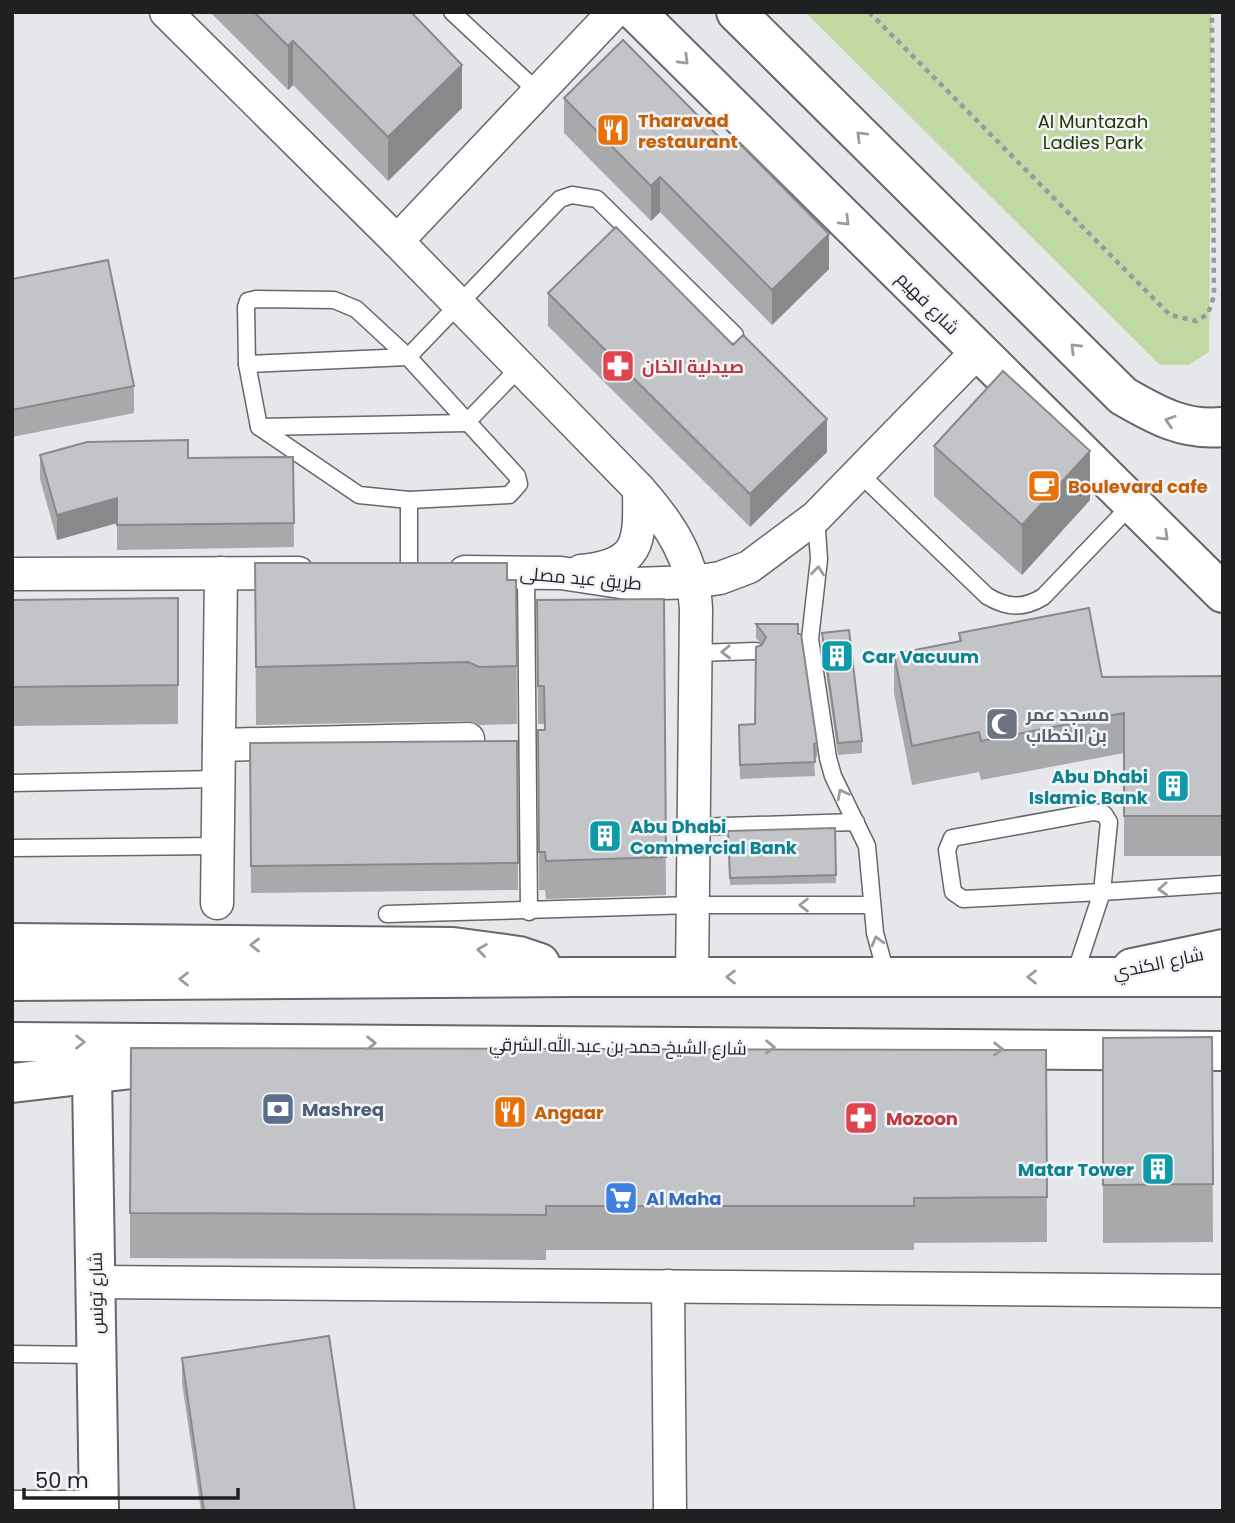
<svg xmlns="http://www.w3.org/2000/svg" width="1235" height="1523" font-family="Poppins,Cairo,sans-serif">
  <rect width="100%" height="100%" fill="#e5e7ea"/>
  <polygon fill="#c0d8a1" points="805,12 1212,12 1209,352 1189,365 1160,365"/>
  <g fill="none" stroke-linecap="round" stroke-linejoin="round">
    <defs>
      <g id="service">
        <polyline points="452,12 538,92"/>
        <polygon points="256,299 334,300 356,309 408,357 517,476 519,484 509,495 409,500 359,495 259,427 247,364 246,307 248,301"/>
        <polyline points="247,364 408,357 560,199 572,195 597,199 735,335"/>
        <polyline points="259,427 466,423 520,367"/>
        <path d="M858 472 987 596C1007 608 1023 609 1043 597L1132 504"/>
        <polyline points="409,500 409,572"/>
        <polyline points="816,517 819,559 810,639 828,758 833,776 867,846 875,933 887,977"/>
        <polyline points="526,571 529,912"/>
        <polyline points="696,653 756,651"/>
        <polyline points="12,783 218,779"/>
        <polygon points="1094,812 1104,814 1109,822 1102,892 963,899 953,892 947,850 952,838"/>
        <polyline points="694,827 856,822"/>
        <polyline points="12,848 218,846"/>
        <polyline points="387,914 693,905 872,905"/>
        <polyline points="1074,977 1102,892 1223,884"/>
        <polyline points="12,1354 97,1355"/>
      </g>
      <g id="minor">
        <path d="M166 12 397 241 639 489C670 524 694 560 696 609L692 977"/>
        <polyline points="397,241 614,12"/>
        <path d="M581 571C641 565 640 542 639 489"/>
        <polyline points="465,572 561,573 634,584 693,582 720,578 749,567 816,517 977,352"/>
        <polyline points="12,574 298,573"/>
        <polyline points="219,745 468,739"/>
        <polyline points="217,903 221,573"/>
        <polyline points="96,1282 1223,1291"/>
        <polyline points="668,1286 670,1511"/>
        <polyline points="12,1507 99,1507"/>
      </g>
      <g id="tertiary">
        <polyline points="636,12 1223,593"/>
        <path d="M736 12 1123 396C1156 415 1184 431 1223 427"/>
        <polyline points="1132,968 1223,949"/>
        <polyline points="92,1076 99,1511"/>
      </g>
      <g id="trunk">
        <polyline points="12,943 453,947 519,956 540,963"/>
        <polyline points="12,981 571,977 1223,977"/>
        <polyline points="12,1042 1223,1051"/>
        <polyline points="12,1083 184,1063"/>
      </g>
    </defs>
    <use href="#service" stroke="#66676a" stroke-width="19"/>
    <use href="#minor" stroke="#66676a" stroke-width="35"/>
    <use href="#tertiary" stroke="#66676a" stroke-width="42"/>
    <use href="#trunk" stroke="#66676a" stroke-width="42"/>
    <polyline stroke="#97999b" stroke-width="4.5" stroke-dasharray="5 5" stroke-linecap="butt" points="869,12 1170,315 1196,321 1208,314 1214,296 1212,12"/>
    <use href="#service" stroke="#fff" stroke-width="16"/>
    <use href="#minor" stroke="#fff" stroke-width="32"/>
    <use href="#tertiary" stroke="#fff" stroke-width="38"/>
    <use href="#trunk" stroke="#fff" stroke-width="38"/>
  </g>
  <g fill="#a7a9ab">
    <polygon points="210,12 411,12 462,108 388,181 293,85 288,90"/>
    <polygon points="564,98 829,269 772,325 660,212 651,221 564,133"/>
    <polygon points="12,279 134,386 134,413 12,437"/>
    <polygon points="548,293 827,452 750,527 548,326"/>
    <polygon points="934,446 1090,500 1022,575 934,496"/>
    <polygon points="40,455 188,458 293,457 294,547 117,550 117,523 57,540 40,479"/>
    <polygon points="255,563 516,580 517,724 479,725 468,721 256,725"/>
    <polygon points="178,598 178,724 12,726 12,600"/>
    <polygon points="664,599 666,895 546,899 545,890 539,890 538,768 544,730 544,724 538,724 537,600"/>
    <polygon points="756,624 798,634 817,743 817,757 814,758 815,776 740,779 739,725 755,724 762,645 756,638"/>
    <polygon points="822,633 862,741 862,753 838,755 822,645"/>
    <polygon points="959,633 1102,677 1223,676 1223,856 1124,856 1124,753 981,780 979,772 912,785 894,693 894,654 959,641"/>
    <polygon points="517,741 518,890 251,893 250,743"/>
    <polygon points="835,828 836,883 730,885 728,831"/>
    <polygon points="1212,1037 1213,1242 1103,1243 1103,1038"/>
    <polygon points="1046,1050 1047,1242 914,1243 914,1250 546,1250 546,1260 130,1258 130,1213"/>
    <polygon points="182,1358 355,1511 201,1511 182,1383"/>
  </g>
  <g fill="#88898b">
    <polygon points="293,41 293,85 288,90 288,46"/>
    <polygon points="462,65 462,108 388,181 388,137"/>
    <polygon points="660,177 660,212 651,221 651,186"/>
    <polygon points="829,234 829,269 772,325 772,290"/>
    <polygon points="827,419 827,452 750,527 750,494"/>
    <polygon points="1090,451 1090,500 1022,575 1022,525"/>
    <polygon points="117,498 117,523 57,540 57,515"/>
  </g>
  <g fill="#c2c4c7" stroke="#88898b" stroke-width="2">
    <polygon points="254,12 411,12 462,65 388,137 293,41 288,46"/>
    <polygon points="623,40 728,146 735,139 829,234 772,290 660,177 651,186 564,98"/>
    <polygon points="616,227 733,345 743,335 827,419 750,494 548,293"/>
    <polygon points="108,260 134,386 12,410 12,279"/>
    <polygon points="1003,371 1090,451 1022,525 934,446"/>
    <polygon points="188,440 188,458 293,457 294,523 117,525 117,498 57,515 40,455 87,442"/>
    <polygon points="255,563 507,563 507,580 516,580 517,666 479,667 468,662 256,667"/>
    <polygon points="178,598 178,685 12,687 12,600"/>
    <polygon points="664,599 666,857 546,861 545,852 539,852 538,730 545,730 544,686 538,686 537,600"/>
    <polygon points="1089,608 1102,677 1223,676 1223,816 1124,816 1124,713 981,741 979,732 912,746 894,654 961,641 959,633"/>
    <polygon points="756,624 798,624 798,634 801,634 817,743 814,744 815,762 740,765 739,725 755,724 756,647 762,645 766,637"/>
    <polygon points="849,630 862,741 838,743 822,633"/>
    <polygon points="517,741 518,863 251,866 250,743"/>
    <polygon points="835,828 836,875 730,878 728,831"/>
    <polygon points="1212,1037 1213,1184 1103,1185 1103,1038"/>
    <polygon points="131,1048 1046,1050 1047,1197 914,1198 914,1206 546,1206 546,1215 130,1213"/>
    <polygon points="329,1336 355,1511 204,1511 182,1358"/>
  </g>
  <defs><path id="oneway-chevron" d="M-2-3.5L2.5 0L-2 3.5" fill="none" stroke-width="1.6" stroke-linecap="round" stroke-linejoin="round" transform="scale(1.75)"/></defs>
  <g stroke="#9a9b9b">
    <use href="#oneway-chevron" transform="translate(684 60) rotate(45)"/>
    <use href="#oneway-chevron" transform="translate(861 136) rotate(-135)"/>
    <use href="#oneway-chevron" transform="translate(845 221) rotate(45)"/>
    <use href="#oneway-chevron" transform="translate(1075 348) rotate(-135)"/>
    <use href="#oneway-chevron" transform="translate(1170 421) rotate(-162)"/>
    <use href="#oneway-chevron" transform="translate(1164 536) rotate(44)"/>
    <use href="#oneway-chevron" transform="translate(818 571) rotate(-84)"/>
    <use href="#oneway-chevron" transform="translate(726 652) rotate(178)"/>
    <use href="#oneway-chevron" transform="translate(842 794) rotate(-117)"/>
    <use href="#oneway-chevron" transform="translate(1163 889) rotate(177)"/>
    <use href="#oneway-chevron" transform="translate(804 905) rotate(180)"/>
    <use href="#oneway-chevron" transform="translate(877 941) rotate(-105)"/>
    <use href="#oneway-chevron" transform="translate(255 945) rotate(-180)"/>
    <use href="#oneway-chevron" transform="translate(482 950) rotate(-172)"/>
    <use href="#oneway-chevron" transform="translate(731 977) rotate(-180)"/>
    <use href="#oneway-chevron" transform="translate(1032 977) rotate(-180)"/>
    <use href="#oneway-chevron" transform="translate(184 979) rotate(180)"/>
    <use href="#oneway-chevron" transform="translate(80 1042)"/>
    <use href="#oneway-chevron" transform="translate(371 1043) rotate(1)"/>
    <use href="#oneway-chevron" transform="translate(770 1047) rotate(1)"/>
    <use href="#oneway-chevron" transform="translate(998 1049) rotate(1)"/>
  </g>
  <defs>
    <symbol id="restaurant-square" viewBox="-11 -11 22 22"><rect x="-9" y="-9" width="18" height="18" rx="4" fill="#e8710a" stroke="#f2f4f8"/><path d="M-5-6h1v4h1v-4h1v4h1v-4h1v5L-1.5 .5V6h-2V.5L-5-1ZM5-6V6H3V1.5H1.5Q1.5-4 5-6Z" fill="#fff"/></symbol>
    <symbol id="pharmacy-square" viewBox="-11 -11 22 22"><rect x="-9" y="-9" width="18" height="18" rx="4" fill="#e0444e" stroke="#f2f4f8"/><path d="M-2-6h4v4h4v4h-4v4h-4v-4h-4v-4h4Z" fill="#fff"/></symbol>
    <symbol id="cafe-square" viewBox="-11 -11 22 22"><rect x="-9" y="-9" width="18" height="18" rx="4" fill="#e8710a" stroke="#f2f4f8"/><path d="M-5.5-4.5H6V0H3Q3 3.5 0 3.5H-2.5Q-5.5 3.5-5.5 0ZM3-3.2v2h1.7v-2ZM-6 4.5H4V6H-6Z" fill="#fff"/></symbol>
    <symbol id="building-square" viewBox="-11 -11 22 22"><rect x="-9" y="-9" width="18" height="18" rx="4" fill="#0f9aa8" stroke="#f2f4f8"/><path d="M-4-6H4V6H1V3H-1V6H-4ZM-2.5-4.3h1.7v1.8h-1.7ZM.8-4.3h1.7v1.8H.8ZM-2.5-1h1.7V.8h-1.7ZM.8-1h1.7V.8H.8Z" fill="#fff"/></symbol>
    <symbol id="mosque-square" viewBox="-11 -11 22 22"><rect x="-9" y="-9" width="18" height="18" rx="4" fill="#6b7280" stroke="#f2f4f8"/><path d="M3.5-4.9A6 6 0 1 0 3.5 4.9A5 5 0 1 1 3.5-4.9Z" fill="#fff"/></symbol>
    <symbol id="bank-square" viewBox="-11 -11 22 22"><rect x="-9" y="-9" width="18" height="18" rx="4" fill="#5c6f8a" stroke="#f2f4f8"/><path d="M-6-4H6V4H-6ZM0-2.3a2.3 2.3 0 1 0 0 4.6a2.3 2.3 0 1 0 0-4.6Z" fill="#fff"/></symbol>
    <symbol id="supermarket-square" viewBox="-11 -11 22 22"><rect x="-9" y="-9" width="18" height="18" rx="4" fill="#3f7fe0" stroke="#f2f4f8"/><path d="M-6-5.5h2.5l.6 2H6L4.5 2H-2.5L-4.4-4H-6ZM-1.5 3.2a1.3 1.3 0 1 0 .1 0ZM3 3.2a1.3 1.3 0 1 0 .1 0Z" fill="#fff"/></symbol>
  </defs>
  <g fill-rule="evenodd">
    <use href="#restaurant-square" x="594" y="111" width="38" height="38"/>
    <use href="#pharmacy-square" x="599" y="347" width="38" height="38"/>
    <use href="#cafe-square" x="1025" y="467" width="38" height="38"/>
    <use href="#building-square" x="818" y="637" width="38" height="38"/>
    <use href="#mosque-square" x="983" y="705" width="38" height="38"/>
    <use href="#building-square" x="1154" y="767" width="38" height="38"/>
    <use href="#building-square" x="586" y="817" width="38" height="38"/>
    <use href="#bank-square" x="259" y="1090" width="38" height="38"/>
    <use href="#restaurant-square" x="491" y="1093" width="38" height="38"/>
    <use href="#pharmacy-square" x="842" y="1099" width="38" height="38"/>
    <use href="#building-square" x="1139" y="1150" width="38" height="38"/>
    <use href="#supermarket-square" x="602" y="1179" width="38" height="38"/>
  </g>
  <g text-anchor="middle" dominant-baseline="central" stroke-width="5" stroke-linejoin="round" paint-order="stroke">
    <g font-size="18" font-weight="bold" fill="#c56008" stroke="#f2f4f8" text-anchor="start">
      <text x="638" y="120">Tharavad<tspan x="638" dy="21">restaurant</tspan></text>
      <text x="1068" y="486">Boulevard cafe</text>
      <text x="534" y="1112">Angaar</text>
    </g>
    <g font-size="18" fill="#243700" stroke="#f2f4f8">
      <text x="1093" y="121">Al Muntazah<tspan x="1093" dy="21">Ladies Park</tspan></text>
    </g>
    <g font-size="18" fill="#1f2021" stroke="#f2f4f8">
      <text transform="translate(928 303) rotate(45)">شارع فهيم</text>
      <text transform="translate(581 578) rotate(5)">طريق عيد مصلى</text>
      <text transform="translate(1158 963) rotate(-12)">شارع الكندي</text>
      <text transform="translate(618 1046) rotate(1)">شارع الشيخ حمد بن عبد الله الشرقي</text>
      <text transform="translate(96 1293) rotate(-91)">شارع تونس</text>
    </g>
    <g font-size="18" font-weight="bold" fill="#be3a42" stroke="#f2f4f8" text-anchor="start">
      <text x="642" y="366">صيدلية الخان</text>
      <text x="886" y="1118">Mozoon</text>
    </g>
    <g font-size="18" font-weight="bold" fill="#0d838f" stroke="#f2f4f8" text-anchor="start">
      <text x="862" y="656">Car Vacuum</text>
      <text x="1148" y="776" text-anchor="end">Abu Dhabi<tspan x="1148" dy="21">Islamic Bank</tspan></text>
      <text x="630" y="826">Abu Dhabi<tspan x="630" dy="21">Commercial Bank</tspan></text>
      <text x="1134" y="1169" text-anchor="end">Matar Tower</text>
    </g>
    <g font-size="18" font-weight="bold" fill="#5b616d" stroke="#f2f4f8" text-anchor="start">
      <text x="1026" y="714">مسجد عمر<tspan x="1026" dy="21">بن الخطاب</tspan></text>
    </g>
    <g font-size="18" font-weight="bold" fill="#4e5e75" stroke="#f2f4f8" text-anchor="start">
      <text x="302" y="1109">Mashreq</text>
    </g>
    <g font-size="18" font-weight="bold" fill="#366cbe" stroke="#f2f4f8" text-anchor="start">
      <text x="646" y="1198">Al Maha</text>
    </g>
  </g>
  <rect width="1235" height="1523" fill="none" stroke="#1f2021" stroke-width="28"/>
  <path d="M24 1488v10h214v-10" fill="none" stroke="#1f2021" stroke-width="3.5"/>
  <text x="35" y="1488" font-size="21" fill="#1f2021" stroke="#f2f4f8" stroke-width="5" paint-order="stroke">50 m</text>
</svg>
